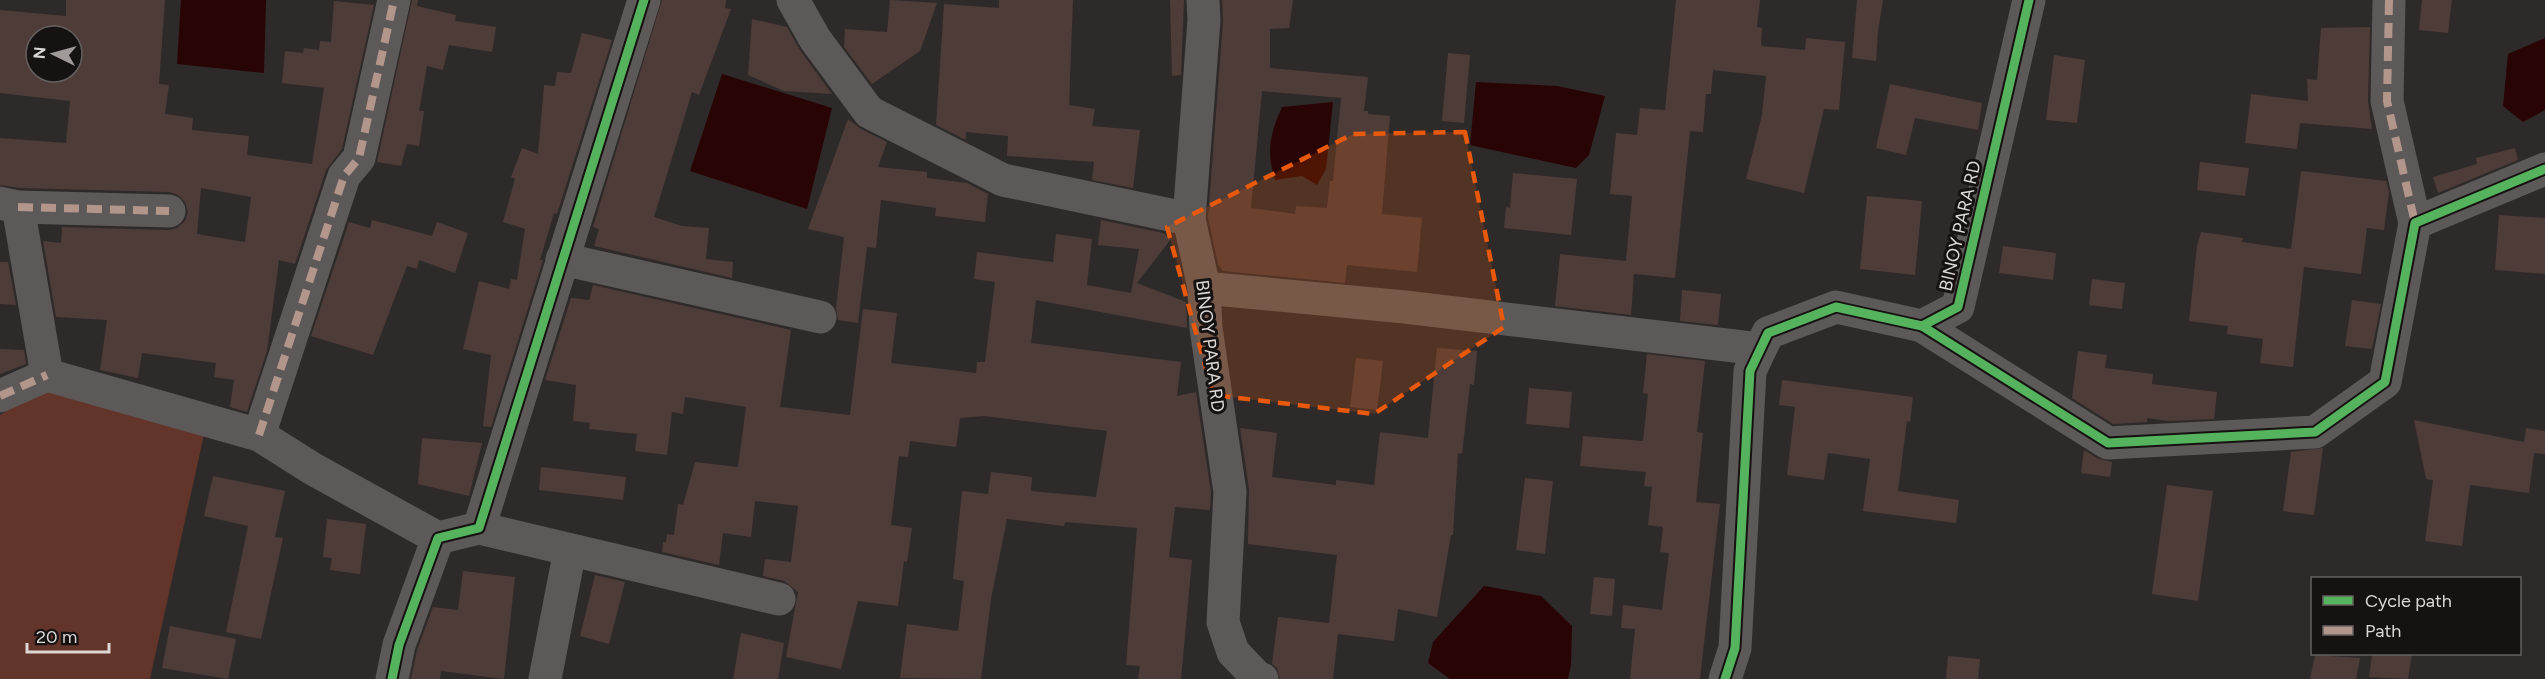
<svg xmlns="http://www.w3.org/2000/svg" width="2545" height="679" font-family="Figtree,sans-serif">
  <rect width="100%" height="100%" fill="#2f2a2a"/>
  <polygon fill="#62342a" points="42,389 205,430 150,679 0,679 0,415"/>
  <g fill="#290404">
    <polygon points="181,0 266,0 264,73 177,64"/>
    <polygon points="2545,38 2545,110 2523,122 2503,106 2508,54"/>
    <polygon points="722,74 832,108 807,209 690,171"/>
    <polygon points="1476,82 1557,86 1605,96 1589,155 1576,168 1470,145"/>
    <path d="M1333 102 1326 169 1317 185 1302 176 1275 180C1266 151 1270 134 1282 107Z"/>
    <polygon points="1484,586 1541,596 1572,626 1571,664 1568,679 1450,679 1428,663 1433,642"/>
  </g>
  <g fill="#4e3c38" fill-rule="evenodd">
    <path d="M66 0H165L159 84 169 85 165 114 193 118 192 130 249 136 247 155 312 164 324 88 282 83 285 51 303 53 304 48 319 50 320 41 331 42 334 1 374 5 342 149 326 170 295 264 279 260 267 351 247 412 230 407 234 380 214 377 216 363 142 353 138 378 100 370 107 320 56 317 43 241 61 243 62 227 169 230 177 228 185 221 188 212 185 202 178 195 170 192 20 188 0 185V138L66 143 70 101 0 93V10L66 16ZM36 36H72V72H36ZM201 188 251 197 245 242 197 234Z"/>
    <polygon points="412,0 418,0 417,6 456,15 455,21 496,27 492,52 449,45 443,70 427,66 419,111 424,111 419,146 407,144 401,166 377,162"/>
    <polygon points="662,0 726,0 725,8 731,9 699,95 692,92 654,217 682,226 709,228 706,259 733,262 732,278 594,246 599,229 593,227"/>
    <polygon points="890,0 937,3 920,51 872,84 844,47 845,29 887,32"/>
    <polygon points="999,0 1073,0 1069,105 1095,109 1092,126 1140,130 1133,188 1092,180 1094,162 1007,156 1008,136 966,132 966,139 964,139 936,125 944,4 999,8"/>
    <polygon points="1170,0 1184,0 1181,75 1172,76"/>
    <path d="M1222 0H1293L1289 28 1270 29V68L1368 77 1364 111H1368V114L1390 116 1382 214 1422 218 1417 272 1347 265 1345 283 1223 271 1218 264 1208 218 1223 21ZM1262 91 1341 98 1333 181H1330L1327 208 1296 206 1295 214 1251 208Z"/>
    <polygon points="1676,0 1760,0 1757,27 1762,28 1761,46 1805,50 1806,38 1845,42 1839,110 1824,109 1804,193 1746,179 1762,115 1766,76 1713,70 1711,94 1706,94 1703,132 1690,131 1675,278 1634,274 1631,315 1555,306 1560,254 1626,261 1632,196 1610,194 1616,133 1637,135 1640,108 1665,110"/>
    <polygon points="1857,0 1883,0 1878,31 1876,61 1852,58"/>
    <polygon points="2422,0 2452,0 2448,33 2419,30"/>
    <polygon points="752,19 787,27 800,50 832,94 784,91 748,75"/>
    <polygon points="2370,27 2368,101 2372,129 2300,123 2297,149 2245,143 2251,94 2308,101 2307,79 2317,80 2321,28"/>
    <polygon points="582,33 612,40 557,214 554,213 540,260 543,260 491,427 483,426 491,355 463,349 479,281 509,289 511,279 517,280 525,229 503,222 515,179 511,177 522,148 538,154 544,85 555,86 557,72 571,73"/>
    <polygon points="1448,53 1470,55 1464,123 1442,121"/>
    <polygon points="2054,55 2085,60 2077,123 2046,120"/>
    <polygon points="1890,84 1982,103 1978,130 1915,118 1906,155 1876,148"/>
    <polygon points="848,119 861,129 887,142 878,167 927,172 927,178 967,183 988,194 985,222 935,216 936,208 881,200 876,248 867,247 858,323 838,320 836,308 844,237 808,229"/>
    <polygon points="2515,148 2518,160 2438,193 2433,177 2477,164 2476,158"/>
    <polygon points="2200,162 2249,168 2245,196 2197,190"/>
    <polygon points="2301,171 2386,181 2389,192 2384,230 2367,228 2361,274 2304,267 2293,367 2260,363 2263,339 2227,334 2228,326 2189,321 2197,246 2201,232 2243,238 2242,242 2291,249"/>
    <polygon points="1513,173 1577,179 1571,235 1504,228 1506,207 1510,208"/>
    <polygon points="1867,196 1922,201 1915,275 1860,269"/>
    <polygon points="2499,215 2545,218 2545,274 2495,270"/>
    <polygon points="372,220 432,236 437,222 468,233 455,273 419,260 417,269 407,266 373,355 311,336 349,222 370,228"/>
    <polygon points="1101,220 1163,233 1171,239 1137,283 1186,302 1187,328 1036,300 1031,343 1181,362 1177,396 1196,392 1211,493 1210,510 1175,507 1169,557 1192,560 1181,679 1138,679 1140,666 1126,665 1137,528 1065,522 1064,526 1007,519 991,599 981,679 900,678 907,624 958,631 964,581 953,579 962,491 988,494 991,472 1032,477 1031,491 1096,497 1107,431 984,416 960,418 956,447 910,441 908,457 899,456 891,525 912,528 907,562 904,561 898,606 858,601 841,669 786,657 798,592 784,581 763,576 765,559 791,562 798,506 755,501 751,537 723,533 719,565 662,552 663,542 666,542 667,534 674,535 678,504 683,505 695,462 738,467 746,407 685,397 683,414 672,412 667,455 635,451 637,434 589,429 590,423 573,421 576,385 545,380 571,298 589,300 593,285 791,330 780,407 850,415 863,309 897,313 891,363 976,373 977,362 985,362 995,282 974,279 977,252 1053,262 1056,234 1092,239 1087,285 1131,293 1139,249 1098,245"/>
    <polygon points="2003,246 2056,253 2053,280 1999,273"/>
    <polygon points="0,262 8,262 16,305 0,304"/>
    <polygon points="2092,279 2125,283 2122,309 2089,305"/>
    <polygon points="1682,290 1721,294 1718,325 1680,321"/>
    <polygon points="2352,300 2381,304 2372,349 2345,346"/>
    <polygon points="1437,348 1477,351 1474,385 1470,384 1462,454 1458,453 1453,535 1451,535 1437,617 1398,609 1394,641 1338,634 1333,679 1280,679 1277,668 1272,664 1278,617 1329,623 1337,555 1248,544 1249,489 1240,428 1277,433 1272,477 1336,485 1336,480 1374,485 1380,432 1428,438"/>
    <polygon points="0,349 24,350 26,364 0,374"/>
    <polygon points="2078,351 2107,355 2105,368 2153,374 2152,384 2217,392 2214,419 2169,421 2147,418 2147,422 2113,424 2072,398"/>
    <polygon points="1647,354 1705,361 1697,432 1703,433 1696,502 1720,504 1700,679 1630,679 1635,629 1621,628 1623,605 1662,610 1669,553 1660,552 1663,527 1648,525 1652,487 1644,486 1646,472 1580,466 1583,436 1643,441 1648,394 1643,393"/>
    <polygon points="1356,358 1383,361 1377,410 1350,407"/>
    <polygon points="1782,380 1913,397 1910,422 1907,421 1898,491 1959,500 1956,523 1863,511 1870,459 1828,453 1824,480 1787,475 1795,407 1779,405"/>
    <polygon points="1529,388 1572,392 1569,428 1526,424"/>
    <polygon points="2414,420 2524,442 2526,428 2545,431 2545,454 2534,453 2529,493 2470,485 2462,546 2425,541 2433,480 2426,479"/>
    <polygon points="422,438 482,443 469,496 418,484"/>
    <polygon points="2323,448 2314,515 2283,511 2291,452"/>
    <polygon points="2084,450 2099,459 2112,462 2110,477 2081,473"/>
    <polygon points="541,467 626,477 623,500 539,490"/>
    <polygon points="213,476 285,491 275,537 283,538 261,639 226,632 248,526 204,516"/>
    <polygon points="1525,478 1553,481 1545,554 1516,550"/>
    <polygon points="2167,485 2213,491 2198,601 2152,594"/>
    <polygon points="327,519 366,524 360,574 330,570 332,558 323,557"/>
    <polygon points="463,571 515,577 504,679 441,671 440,679 411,679 417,650 433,607 458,610"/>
    <polygon points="595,575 625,582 609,644 580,636"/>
    <polygon points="1594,577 1615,579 1612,616 1590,614"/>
    <polygon points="170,626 236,639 228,679 162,668"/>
    <polygon points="741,633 784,643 778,679 733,679"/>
    <polygon points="2372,654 2412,654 2408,679 2369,677"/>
    <polygon points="2315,655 2360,658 2356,679 2310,679"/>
    <polygon points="1948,656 1980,659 1978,679 1946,679"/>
  </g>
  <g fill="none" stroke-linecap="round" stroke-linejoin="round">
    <g stroke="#5d5958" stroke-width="33">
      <polyline points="793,0 815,39 869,112 1003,180 1189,219"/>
      <polyline points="1203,0 1204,20 1189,219 1204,288 1206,328 1230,492 1223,622 1233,652 1257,677 1262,679"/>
      <polyline points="2389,0 2387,101 2415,223"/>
      <polyline points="0,203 18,207 47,375 259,435 313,469 438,538"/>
      <polyline points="18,207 169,211"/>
      <polyline points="562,259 820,317"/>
      <polyline points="1204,288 1405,307 1760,349"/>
      <polyline points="1922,326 2108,443 2315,432 2385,382 2415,223 2545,169"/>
      <polyline points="0,396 47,375"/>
      <polyline points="259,435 344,176 359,158 394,0"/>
      <polyline points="479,528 779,599"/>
      <polyline points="392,679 399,645 438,538 479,528 644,0"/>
      <polyline points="545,679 570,550"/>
      <polyline points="1725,679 1735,648 1750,371 1768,333 1836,307 1922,326 1958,307 2029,0"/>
    </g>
    <g stroke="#b2968c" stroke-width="8" stroke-dasharray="15 8" stroke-linecap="butt">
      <polyline points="2389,0 2387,101 2415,223"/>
      <polyline points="18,207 169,211"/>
      <polyline points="0,396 47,375"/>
      <polyline points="259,435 344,176 359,158 394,0"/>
    </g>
    <defs>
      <g id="cycleway">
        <polyline points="1922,326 2108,443 2315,432 2385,382 2415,223 2545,169"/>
        <polyline points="392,679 399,645 438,538 479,528 644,0"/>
        <polyline points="1725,679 1735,648 1750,371 1768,333 1836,307 1922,326 1958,307 2029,0"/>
      </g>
    </defs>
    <use href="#cycleway" stroke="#161212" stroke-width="13"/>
    <use href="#cycleway" stroke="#56b35d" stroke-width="9"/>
  </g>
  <path fill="#e8590c" fill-opacity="0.2" stroke="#e8590c" stroke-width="4.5" stroke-dasharray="12 8" stroke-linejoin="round" d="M1465 132 1504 327 1374 414 1213 395 1167 227 1353 134Z"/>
  <g text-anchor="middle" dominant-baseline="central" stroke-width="6" stroke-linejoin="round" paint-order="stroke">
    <g font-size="18" fill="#ddd7d5" stroke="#161212">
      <text transform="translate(1960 226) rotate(-77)">BINOY PARA RD</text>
      <text transform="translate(1210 346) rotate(83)">BINOY PARA RD</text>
    </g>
  </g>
  <rect x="2311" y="577" width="210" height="78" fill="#161212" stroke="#666160" stroke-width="1.5"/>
  <rect x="2323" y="596" width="30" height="9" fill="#56b35d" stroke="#666160" stroke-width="1.5"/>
  <text x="2365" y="607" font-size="18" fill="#ddd7d5">Cycle path</text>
  <rect x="2323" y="626" width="30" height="9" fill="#b2968c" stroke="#666160" stroke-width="1.5"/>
  <text x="2365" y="637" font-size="18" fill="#ddd7d5">Path</text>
  <g transform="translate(54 54) rotate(275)"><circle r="28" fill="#161212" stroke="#666160" stroke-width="1.5"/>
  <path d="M0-4.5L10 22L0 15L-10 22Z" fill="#a09a99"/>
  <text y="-9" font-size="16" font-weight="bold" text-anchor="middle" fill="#ddd7d5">N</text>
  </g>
  <path d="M27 643v9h82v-9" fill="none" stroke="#ddd7d5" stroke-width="3"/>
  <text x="36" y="643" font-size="18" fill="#ddd7d5" stroke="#161212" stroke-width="4.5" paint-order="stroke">20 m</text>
</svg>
